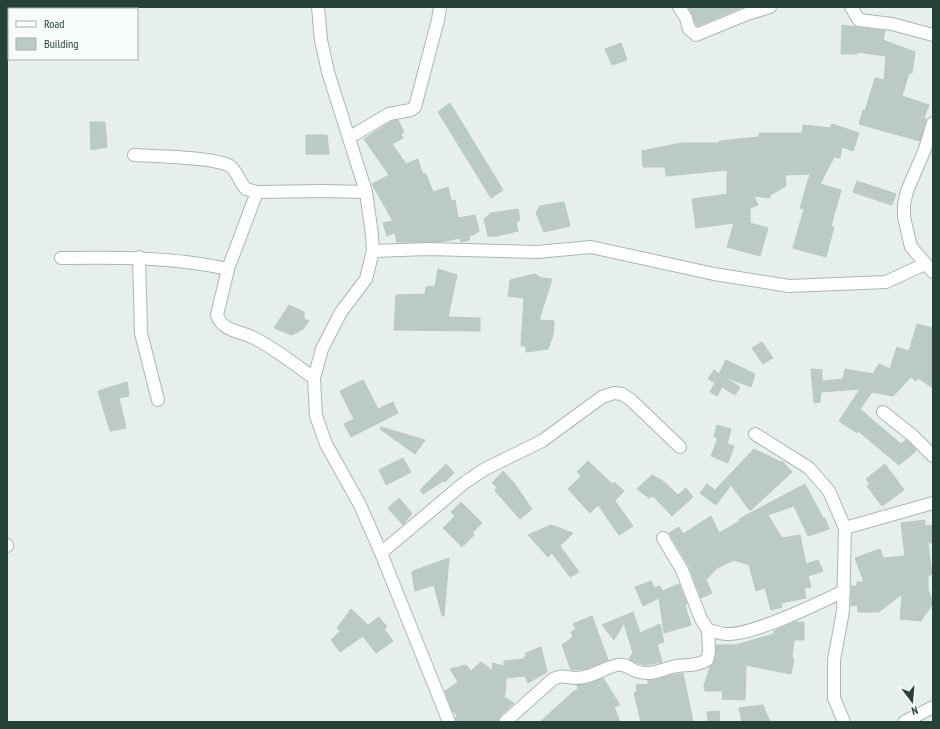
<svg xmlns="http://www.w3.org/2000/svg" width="940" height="729" font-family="'PT Sans Narrow',sans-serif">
  <rect width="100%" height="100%" fill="#e6efeb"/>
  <g fill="#bbcac4" stroke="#b8c9c2">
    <polygon points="688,7 743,7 697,26"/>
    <polygon points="842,25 885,31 883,40 915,52 912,73 909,73 902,96 929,105 924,118 926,119 920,141 859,124 863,110 865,111 875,78 884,80 886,56 857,52 857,54 841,54"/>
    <polygon points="621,43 627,60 612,65 605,49"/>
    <polygon points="450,103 503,190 491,198 438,112"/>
    <polygon points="398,120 404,132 401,134 403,138 392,144 406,164 418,159 422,173 426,174 433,192 448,187 451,201 455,200 458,218 475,215 479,231 474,235 470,235 469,240 461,242 460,238 441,242 397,242 395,233 387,236 383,223 393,221 372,184 389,175 364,139 392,121"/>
    <polygon points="90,122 105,122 107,147 91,150"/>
    <polygon points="832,124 859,133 853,151 842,147 840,158 834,157 820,184 841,190 831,226 834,227 826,257 793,248 804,209 800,208 810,174 785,175 786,186 770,195 770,198 754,196 758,205 750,208 750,223 768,228 760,256 727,247 734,223 696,228 692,199 727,194 727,170 666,176 665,167 643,167 642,151 682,143 720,143 719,141 759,137 759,133 802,133 803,125 830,128"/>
    <polygon points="306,135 327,135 329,154 306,154"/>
    <polygon points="857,181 896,194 892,205 853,192"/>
    <polygon points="564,202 570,226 544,232 536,213 540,206"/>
    <polygon points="518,209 520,220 516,223 518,231 497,236 488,236 484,219 491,213"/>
    <polygon points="438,269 457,275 448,317 480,318 480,331 394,330 396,295 425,294 426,287 435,286"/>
    <polygon points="535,274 541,278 552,279 539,320 554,321 553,335 548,349 526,352 526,347 521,345 524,298 508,296 510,280"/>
    <polygon points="289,305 304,312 304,319 309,321 303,329 292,335 274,328"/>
    <polygon points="917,324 933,328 933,388 918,378 916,381 911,377 893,396 872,392 860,409 901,444 906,440 915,448 916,451 899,465 858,431 857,433 839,421 860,389 821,392 820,402 814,403 811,369 822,370 822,381 843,379 845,369 873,374 879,364 890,369 897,347 909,351"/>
    <polygon points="762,342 773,358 763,364 752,348"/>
    <polygon points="726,360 755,374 751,387 728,378 727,379 740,387 735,395 722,387 717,396 710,392 715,383 708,379 714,370 719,374"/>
    <polygon points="363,380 378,409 393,402 398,413 351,437 344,424 354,419 340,391"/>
    <polygon points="127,382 129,396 119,398 126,428 110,431 98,391"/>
    <polygon points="717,425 731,429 727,444 734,446 728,463 711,456 718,438 714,437"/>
    <polygon points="381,427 425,440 415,454 380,429"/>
    <polygon points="754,449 781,462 782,461 792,472 750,511 731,485 716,505 700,493 707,484 715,490"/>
    <polygon points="403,458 411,472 386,485 379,470"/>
    <polygon points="588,461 612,484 614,482 624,491 615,501 633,526 619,535 598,505 590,513 568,489 581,476 577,472"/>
    <polygon points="446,464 454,473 445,482 443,481 423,494 420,490"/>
    <polygon points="885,464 904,490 882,506 867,486 870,485 866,479"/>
    <polygon points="503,471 514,483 532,509 520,519 495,491 497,487 492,483"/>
    <polygon points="652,475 663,481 678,495 686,488 693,497 672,516 653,496 649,498 637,489"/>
    <polygon points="805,484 823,518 825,518 829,529 808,536 794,506 768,515 782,538 800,535 806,564 818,560 823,571 808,576 811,587 804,588 806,598 781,603 782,607 771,610 765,588 756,591 749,565 734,560 717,568 706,580 712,593 701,598 689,566 669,533 679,527 683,534 711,516 719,533 740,521 739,519"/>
    <polygon points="399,498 412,513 403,525 388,508"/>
    <polygon points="461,502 482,523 472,533 474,535 462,547 443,528 455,516 451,512"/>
    <polygon points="925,520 925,526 933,525 933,543 928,543 932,574 928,576 928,590 933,603 921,621 900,619 902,594 879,612 858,612 857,605 851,606 851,586 857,586 857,582 864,582 855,558 880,549 883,558 905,556 901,523"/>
    <polygon points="551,525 573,533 560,546 579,572 570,577 552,553 548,557 528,535"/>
    <polygon points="449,558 444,616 442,616 434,585 415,591 412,573 413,571"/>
    <polygon points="651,581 654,588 660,586 662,591 679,584 687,604 685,605 691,625 664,633 659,598 643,606 635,587"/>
    <polygon points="351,609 368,625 379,617 387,627 384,629 393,641 376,653 363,636 340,652 331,640 340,631 337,628"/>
    <polygon points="633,612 640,633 660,624 664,642 657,644 662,662 644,665 630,660 629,658 633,653 624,623 614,640 602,625"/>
    <polygon points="592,616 608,660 585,669 571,670 562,645 573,637 571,632 576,629 573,624"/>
    <polygon points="795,622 804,622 804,640 794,640 792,658 794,659 791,674 746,665 745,700 722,699 723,691 705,691 704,685 710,667 714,662 716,654 716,645 736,645 774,634 773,632 780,628"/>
    <polygon points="541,647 547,672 528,683 525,676 506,678 505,695 503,696 514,703 500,716 498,722 456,722 455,718 457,716 452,710 445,691 458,682 450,669 466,665 471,671 481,662 493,671 492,663 504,666 504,661 524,659 526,653"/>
    <polygon points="683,673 693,722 641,722 634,693 637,692 636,685 650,684 647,680"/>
    <polygon points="603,678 620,705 614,707 620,722 540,722 573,692 578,689 577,685 589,684"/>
    <polygon points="763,705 770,722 742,722 739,708"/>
    <polygon points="719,711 720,722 708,722 707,712"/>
  </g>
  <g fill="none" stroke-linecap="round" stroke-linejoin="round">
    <defs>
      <g id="minor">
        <polyline points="85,7 86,9"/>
        <polyline points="318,7 321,40 328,72 366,192 372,235 373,251 366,279 341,312 322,349 314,378 316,416 326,444 360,505 381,553 449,722"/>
        <polyline points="679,7 686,18 689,29 696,35 747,14 770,7"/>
        <polyline points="851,7 859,20 892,24 933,35"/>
        <polyline points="933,123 925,149 907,191 904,204 904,217 911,247 933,272"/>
        <polyline points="350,137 389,114 411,110 415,107 438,20 440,7"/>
        <path d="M134 155C154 156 215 157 230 166 238 172 239 182 246 189L257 192 323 191 366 192"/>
        <path d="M257 192 228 269 217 315C222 331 239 331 252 337 272 346 295 365 314 378"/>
        <polyline points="373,251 428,249 537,252 591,247 714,274 789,286 886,282 925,264"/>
        <polyline points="139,257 141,333 158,400"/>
        <path d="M61 258C119 257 172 257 228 269"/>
        <polyline points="883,412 913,436 933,456"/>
        <polyline points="755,434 809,468 829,491 845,528 843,611 834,660 834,698 844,722"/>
        <polyline points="845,528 933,503"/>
        <path d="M663 538 682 570 701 619 708 630C714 631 720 634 726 634 752 636 819 603 844 591"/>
        <polyline points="7,545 7,546"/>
        <polyline points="381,553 464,483 485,469 542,441 602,397 614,393 622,394 631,400 680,447"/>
        <path d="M505 722 553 679C564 674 566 678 576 678 592 678 603 668 617 665 626 663 631 670 639 672 652 675 661 670 672 667 684 664 696 667 707 660L709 652 708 630"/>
        <polyline points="904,722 933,707"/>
      </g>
    </defs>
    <use href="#minor" stroke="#a8b8b2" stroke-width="14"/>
    <use href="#minor" stroke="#fff" stroke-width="12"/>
  </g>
  <rect width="940" height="729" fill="none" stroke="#24423a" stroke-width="16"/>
  <rect x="8" y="8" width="130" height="52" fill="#f7fbf9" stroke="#a3b1ad"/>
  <rect x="16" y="21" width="20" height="6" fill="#ffffff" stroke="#a3b1ad"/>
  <text x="44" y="28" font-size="12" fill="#24423a">Road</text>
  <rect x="16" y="38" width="20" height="12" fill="#bbcac4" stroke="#a3b1ad"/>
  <text x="44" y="48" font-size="12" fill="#24423a">Building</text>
  <g transform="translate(912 701) rotate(164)" stroke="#f7fbf9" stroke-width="3" paint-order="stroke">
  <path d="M0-3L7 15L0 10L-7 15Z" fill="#24423a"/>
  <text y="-6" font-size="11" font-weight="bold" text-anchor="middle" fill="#24423a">N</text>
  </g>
</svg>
